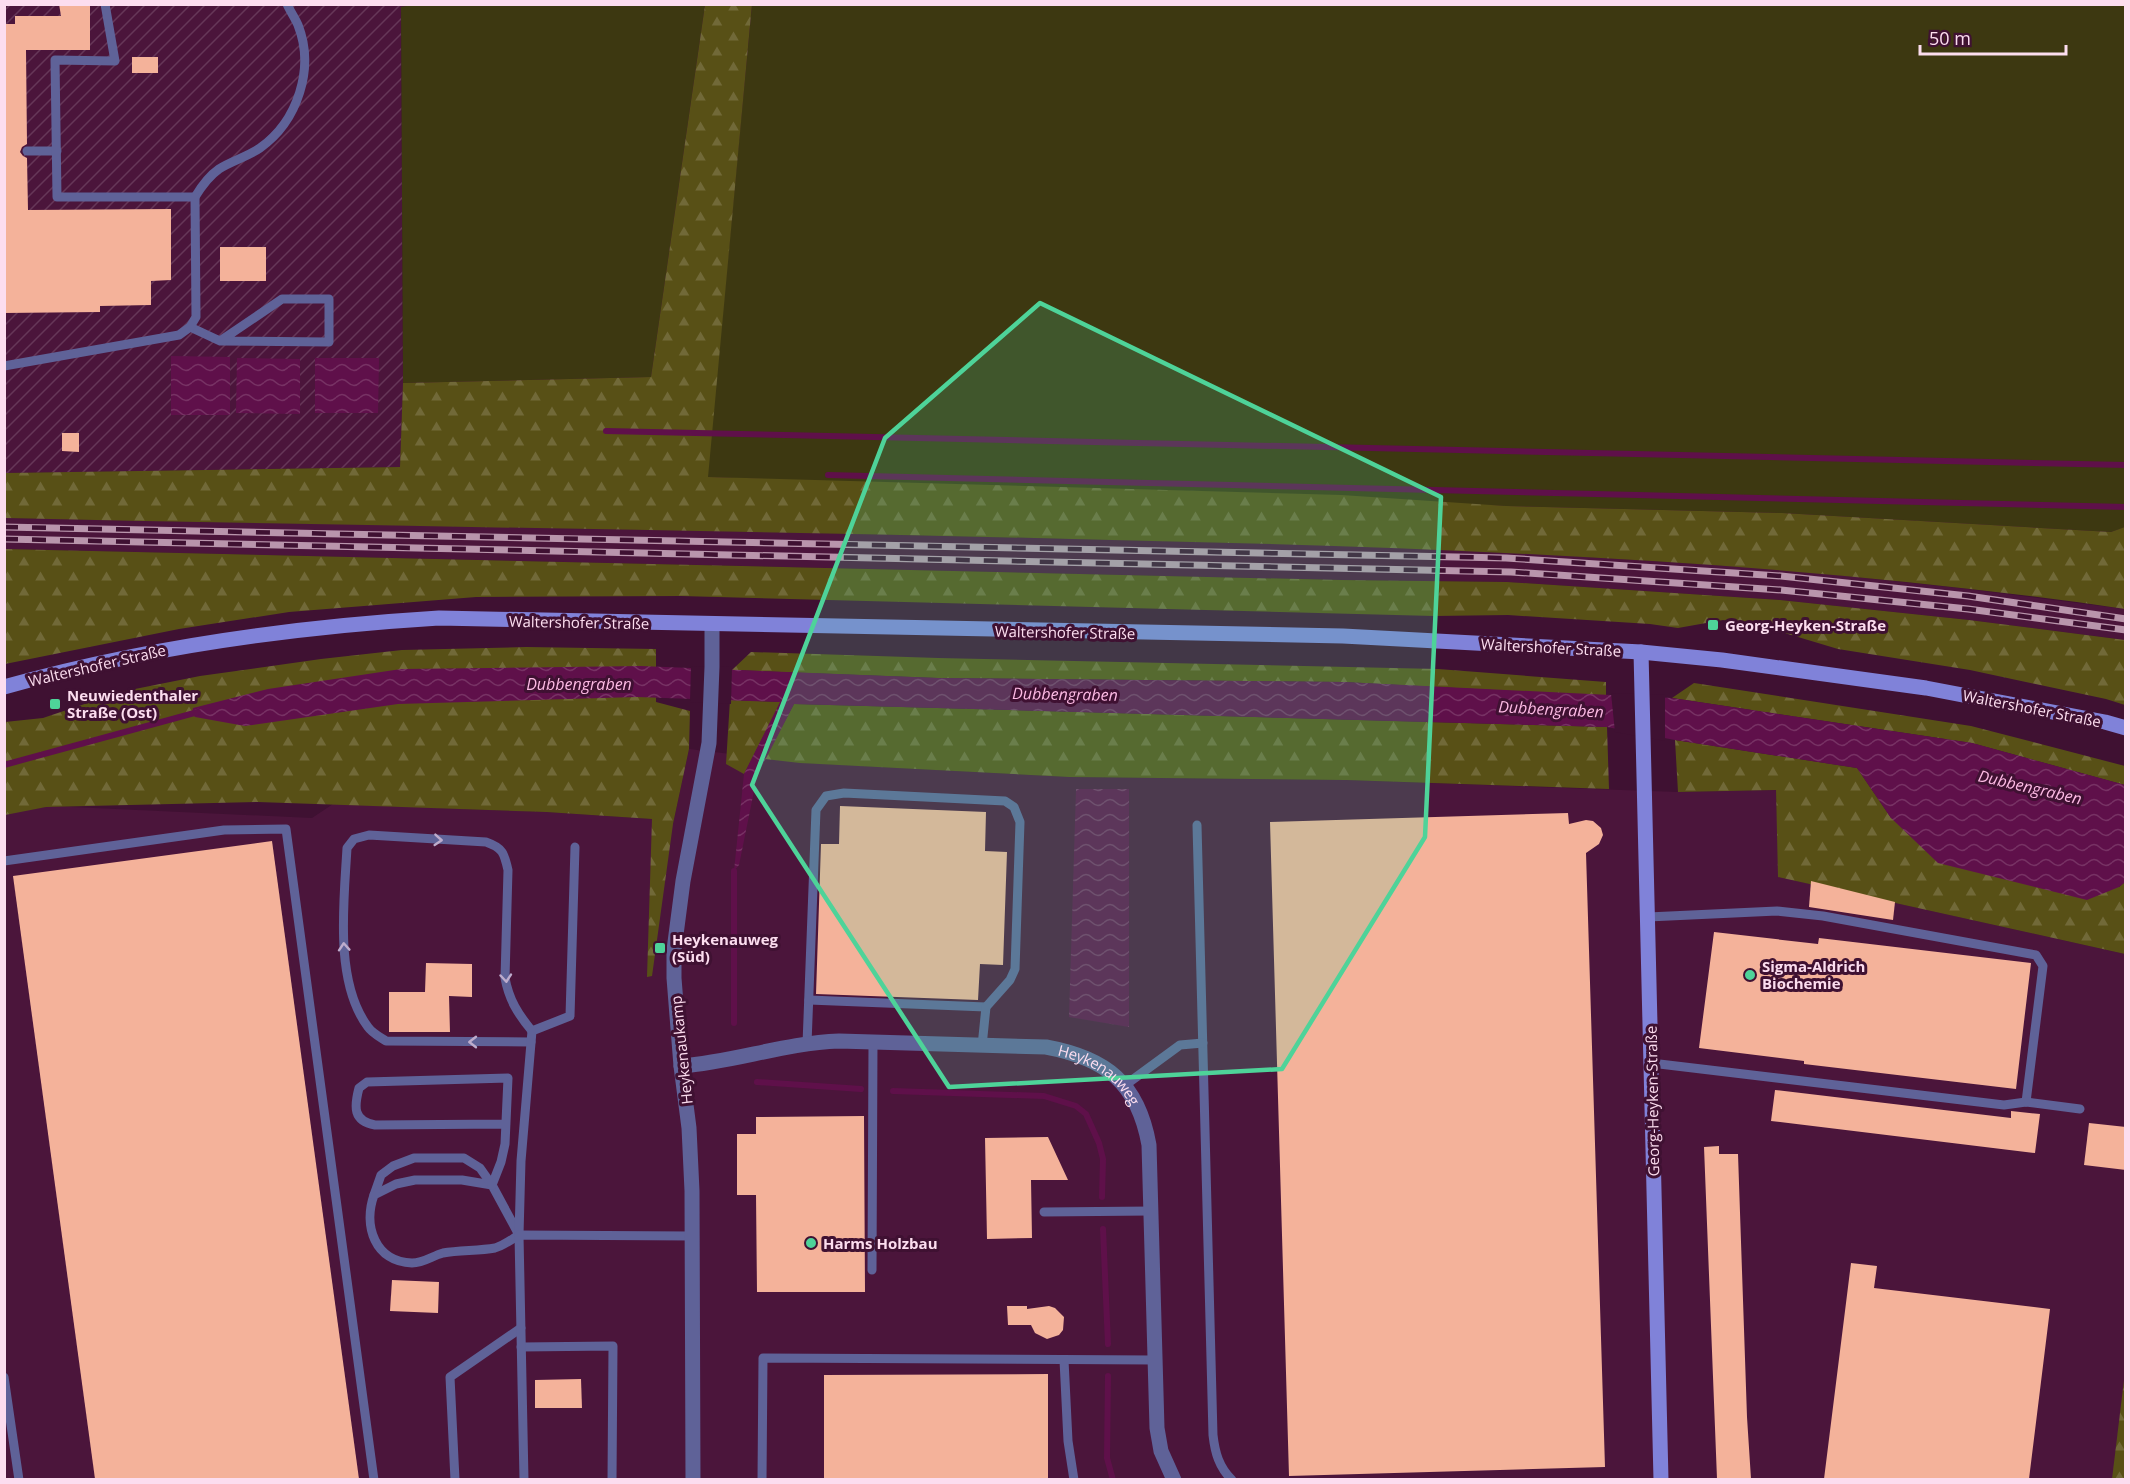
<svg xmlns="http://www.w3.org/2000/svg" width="2130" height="1484" font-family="'Open Sans',sans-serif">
  <defs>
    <pattern id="industrial-furrows" width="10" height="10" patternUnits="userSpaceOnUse" patternTransform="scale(1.5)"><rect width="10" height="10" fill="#4b153b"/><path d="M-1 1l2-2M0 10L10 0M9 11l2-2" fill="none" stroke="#663758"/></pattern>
    <pattern id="forest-firs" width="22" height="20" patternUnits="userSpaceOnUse" patternTransform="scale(1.5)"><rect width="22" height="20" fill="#585016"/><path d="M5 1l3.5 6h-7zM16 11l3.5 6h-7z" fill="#716938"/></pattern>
    <pattern id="water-waves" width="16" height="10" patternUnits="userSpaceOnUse" patternTransform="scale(1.5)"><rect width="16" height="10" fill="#5f104a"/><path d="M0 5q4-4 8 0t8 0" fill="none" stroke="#773264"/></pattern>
  </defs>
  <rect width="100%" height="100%" fill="#3f1132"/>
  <g fill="#4b153b">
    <polygon points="5,518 681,530 1342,545 1507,552 1782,569 1968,589 2109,607 2125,609 2126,640 1969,620 1780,600 1507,582 1342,580 5,549"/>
    <polygon points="689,749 805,763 1069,777 1346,780 1678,792 1776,790 1779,877 2125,954 2126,1454 2123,1479 5,1479 4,814 51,806 312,818 333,804 546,812 653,819 673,824"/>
  </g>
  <polygon fill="url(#industrial-furrows)" points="4,5 417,5 401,7 403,383 400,467 5,473"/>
  <g fill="#3d3811">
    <polygon points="417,4 705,5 651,377 403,383 401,7"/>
    <polygon points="752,5 2125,5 2126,527 2111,532 1782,513 1506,506 707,477"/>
  </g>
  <g fill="url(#forest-firs)">
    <path d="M752 4 708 477 1341 495 1506 506 1782 513 2111 532 2125 527V609C1776 558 1424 547 1072 539 716 530 360 526 5 518V473L400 467 403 383 651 377 705 5Z"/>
    <polygon points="5,549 1342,580 1507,582 1780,600 1969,620 2125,640 2125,705 2106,699 1970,670 1838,649 1761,626 1723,620 1678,628 1650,624 1508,615 1434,616 681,596 476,597 289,612 179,629 5,664"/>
    <polygon points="526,647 656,649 656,702 690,711 689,749 673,824 652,976 647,977 652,819 546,812 258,802 46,807 5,815 5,722 43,718 120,692 200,676 321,659 402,650"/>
    <polygon points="751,652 938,658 1438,669 1606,682 1606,696 1344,682 938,678 732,670"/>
    <polygon points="1694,683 1971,726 2125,766 2125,785 1972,743 1672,698"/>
    <polygon points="730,700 781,702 744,774 726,764"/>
    <polygon points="794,704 1607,727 1609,789 1346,780 1069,777 800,763 765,759"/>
    <polygon points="1675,740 1857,768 1891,818 2119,887 2125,882 2125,954 1778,877 1776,790 1678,792"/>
    <polygon points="2125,1372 2125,1479 2112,1479"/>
  </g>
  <g fill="url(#water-waves)">
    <polygon points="171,356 230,357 230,415 171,415"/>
    <polygon points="237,358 300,359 300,414 236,413"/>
    <polygon points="315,358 379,358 378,413 315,413"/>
    <polygon points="641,666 938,678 1344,682 1672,698 1972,743 2125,785 2125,882 2119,887 2087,900 1938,863 1891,818 1857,768 1675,740 1607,727 794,704 757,776 739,865 734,871 744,774 780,702 637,697 398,704 245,726 195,717 192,713 193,708 268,689 401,669"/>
    <polygon points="1076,789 1129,789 1129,1027 1069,1017"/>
  </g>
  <g fill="#3f1132">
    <polygon points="691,666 732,667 731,704 690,702"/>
    <polygon points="1611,693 1665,695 1665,741 1615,732"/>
  </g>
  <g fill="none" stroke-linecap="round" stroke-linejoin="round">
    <g stroke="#5f104a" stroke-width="6">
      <polyline points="606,431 2126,465"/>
      <polyline points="828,475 2126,507"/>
      <polyline points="4,765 198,712"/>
      <polyline points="734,871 734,1023"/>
      <polyline points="757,1082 861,1089"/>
      <polyline points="893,1091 1044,1096 1076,1106 1086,1114 1099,1143 1103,1159 1102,1197"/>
      <polyline points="1103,1229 1108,1344"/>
      <polyline points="1108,1376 1107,1458 1113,1480"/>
    </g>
  </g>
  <g fill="#f4b29a">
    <polygon points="59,4 90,4 90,50 26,50 27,144 22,147 20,152 23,156 27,158 28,210 171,209 171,280 151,281 151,305 100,306 100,312 4,313 4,24 15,24 15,16 61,16"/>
    <rect x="132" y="57" width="26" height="16"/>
    <rect x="220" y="247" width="46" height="34"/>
    <polygon points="62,433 79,433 79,452 62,451"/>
    <polygon points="840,806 986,812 985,851 1007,852 1003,965 980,964 978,1000 816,994 821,844 839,844"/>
    <polygon points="1568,813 1569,824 1586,820 1593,821 1601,828 1603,835 1599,844 1586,853 1605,1467 1289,1476 1270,822"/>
    <polygon points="272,841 359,1479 95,1479 13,876"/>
    <polygon points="1811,881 1895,902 1893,920 1809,907"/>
    <polygon points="1714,932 1818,944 1819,938 2031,963 2016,1089 1804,1064 1804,1061 1699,1048"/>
    <polygon points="426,963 472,964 472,997 449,996 450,1032 389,1032 389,992 425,992"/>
    <polygon points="1775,1090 2011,1118 2011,1111 2040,1114 2035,1153 1771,1121"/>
    <polygon points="864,1116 865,1292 757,1292 756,1195 737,1195 737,1134 756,1134 756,1117"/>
    <polygon points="2089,1123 2126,1127 2126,1170 2084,1165"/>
    <polygon points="1048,1137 1068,1180 1031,1180 1032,1238 987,1239 985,1138"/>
    <polygon points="1719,1146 1719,1154 1738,1154 1747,1417 1751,1479 1717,1479 1704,1147"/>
    <polygon points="1851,1263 1877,1266 1874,1288 2050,1309 2029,1479 1824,1479"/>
    <polygon points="392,1280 439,1282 438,1313 390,1311"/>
    <polygon points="1007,1306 1027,1306 1027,1309 1049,1306 1055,1308 1064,1317 1063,1330 1059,1335 1047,1339 1035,1333 1031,1325 1008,1325"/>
    <polygon points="1048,1374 1048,1479 824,1479 824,1375"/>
    <polygon points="581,1379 582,1408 535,1408 535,1380"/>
  </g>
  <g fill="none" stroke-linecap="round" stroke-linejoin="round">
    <g stroke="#5f6298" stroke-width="9">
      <polyline points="27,151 57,151"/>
      <path d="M195 197C201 187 209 176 219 169 231 161 247 157 260 148 298 121 315 68 298 25 295 18 290 11 287 4"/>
      <polyline points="190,327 220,341 329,342 329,299 282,299 220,341"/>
      <polyline points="4,366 179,335 190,327 196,317 195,197 57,197 55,60 115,61 105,4"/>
      <path d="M1197 825 1213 1435C1215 1453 1219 1467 1232 1480"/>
      <polyline points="4,861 224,830 286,829 374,1480"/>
      <polyline points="1648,917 1777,911 1823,916 2036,955 2043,966 2026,1102"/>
      <polyline points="809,1000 986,1007"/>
      <path d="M531 1042 386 1041C380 1037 372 1033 368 1027 334 982 344 901 347 848L354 839 369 835 486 842C503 848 504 853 508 870L505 978C509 1000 518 1014 532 1031"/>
      <polyline points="807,1044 816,810 826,796 844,793 1005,801 1014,807 1020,822 1015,969 1010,980 986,1007 982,1046"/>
      <polyline points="1651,1063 2004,1105 2026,1102 2080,1109"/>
      <polyline points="1124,1086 1180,1045 1203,1043"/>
      <path d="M415 1180H462L492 1185 519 1235C512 1239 503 1246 495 1248 478 1251 460 1250 443 1253 432 1256 424 1263 412 1263 375 1262 363 1226 374 1195L396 1184Z"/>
      <path d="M492 1185 501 1162 505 1144 508 1078 367 1082 359 1088C354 1107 353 1121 375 1125L506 1124"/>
      <polyline points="374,1195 381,1175 393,1166 414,1158 464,1158 480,1168 492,1185"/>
      <polyline points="1044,1212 1151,1211"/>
      <polyline points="519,1235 521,1161 532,1031 570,1016 575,847"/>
      <polyline points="872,1270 873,1042"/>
      <polyline points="521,1347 613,1346 612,1480"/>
      <polyline points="1064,1360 1068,1441 1074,1480"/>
      <polyline points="4,1377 19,1480"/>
      <polyline points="455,1480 450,1377 521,1328"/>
      <polyline points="524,1480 519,1235 692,1236"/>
      <polyline points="762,1480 763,1358 1154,1360"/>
    </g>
    <g stroke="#5f6298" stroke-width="15">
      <path id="s1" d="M681 1066C734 1062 785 1043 839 1041L1046 1047C1106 1058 1138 1083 1149 1145L1157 1428 1161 1451 1174 1480"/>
      <polyline points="693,1480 692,1191 689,1128 681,1066 674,978 674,950 683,881 709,743 712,667 712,625"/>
    </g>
    <g stroke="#8082d9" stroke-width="15">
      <polyline points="1641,652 1661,1480"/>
      <path d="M4 687C146 647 292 627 439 618L1343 636 1641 652 1722 660 1926 688 2105 722 2126 728"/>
    </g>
    <defs>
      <g id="rail">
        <polyline points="4,527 1506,558 1781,576 1968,596 2126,619"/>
        <polyline points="4,539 1511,572 1781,590 1968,609 2126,630"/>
      </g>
    </defs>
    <use href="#rail" stroke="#b995ac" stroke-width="7"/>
    <use href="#rail" stroke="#3f1132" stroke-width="4.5" stroke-dasharray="14" stroke-linecap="butt"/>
  </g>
  <defs><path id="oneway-chevron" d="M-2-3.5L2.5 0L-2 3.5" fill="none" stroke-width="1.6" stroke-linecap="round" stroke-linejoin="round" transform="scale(1.5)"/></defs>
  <g stroke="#bdaccc">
    <use href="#oneway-chevron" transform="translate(438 840) rotate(4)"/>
    <use href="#oneway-chevron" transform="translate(344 947) rotate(-94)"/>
    <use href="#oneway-chevron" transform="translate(506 978) rotate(85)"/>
    <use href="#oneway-chevron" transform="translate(473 1042) rotate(-180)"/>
  </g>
  <path fill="#4ed399" fill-opacity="0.2" stroke="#4ed399" stroke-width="4.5" stroke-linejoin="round" d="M1040 303 1441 497 1425 837 1282 1069 949 1087 752 785 885 438Z"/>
  <g fill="#4ed399" stroke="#3f1132" stroke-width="2">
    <rect x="1707" y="619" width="12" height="12" rx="3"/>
    <rect x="49" y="698" width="12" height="12" rx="3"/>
    <rect x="654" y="942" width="12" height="12" rx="3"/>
    <circle cx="1750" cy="975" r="6"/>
    <circle cx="811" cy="1243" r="6"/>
  </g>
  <g text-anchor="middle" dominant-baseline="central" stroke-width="6" stroke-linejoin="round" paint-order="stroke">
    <g font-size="15" fill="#fcddef" stroke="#3f1132">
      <text transform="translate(579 622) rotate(1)">Waltershofer Straße</text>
      <text transform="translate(1065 632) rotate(1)">Waltershofer Straße</text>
      <text transform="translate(1551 647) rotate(3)">Waltershofer Straße</text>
      <text transform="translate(97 665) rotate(-13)">Waltershofer Straße</text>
      <text transform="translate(2032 708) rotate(11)">Waltershofer Straße</text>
      <text transform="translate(681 1050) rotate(-96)">Heykenaukamp</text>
      <text stroke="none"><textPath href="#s1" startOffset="429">Heykenauweg</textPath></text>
      <text transform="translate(1652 1101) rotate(-91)">Georg-Heyken-Straße</text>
    </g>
    <g font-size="15" font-weight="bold" fill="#fcddef" stroke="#3f1132" text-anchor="start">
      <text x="1725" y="625">Georg-Heyken-Straße</text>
      <text x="67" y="695">Neuwiedenthaler<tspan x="67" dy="17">Straße (Ost)</tspan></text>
      <text x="672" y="939">Heykenauweg<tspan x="672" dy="17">(Süd)</tspan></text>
      <text x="1762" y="966">Sigma-Aldrich<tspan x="1762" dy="17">Biochemie</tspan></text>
      <text x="823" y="1243">Harms Holzbau</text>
    </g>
    <g font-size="16" font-style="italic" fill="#fdbae4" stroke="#3f1132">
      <text x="579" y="684">Dubbengraben</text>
      <text transform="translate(1065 694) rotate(1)">Dubbengraben</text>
      <text transform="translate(1551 709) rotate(3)">Dubbengraben</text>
      <text transform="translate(2030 787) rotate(13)">Dubbengraben</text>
    </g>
  </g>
  <rect width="2130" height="1484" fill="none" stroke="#fcddef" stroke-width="12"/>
  <path d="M1920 45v9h146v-9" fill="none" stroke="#fcddef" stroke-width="3"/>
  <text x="1929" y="45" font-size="18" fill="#fcddef" stroke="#3f1132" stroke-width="4.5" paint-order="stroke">50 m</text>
</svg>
